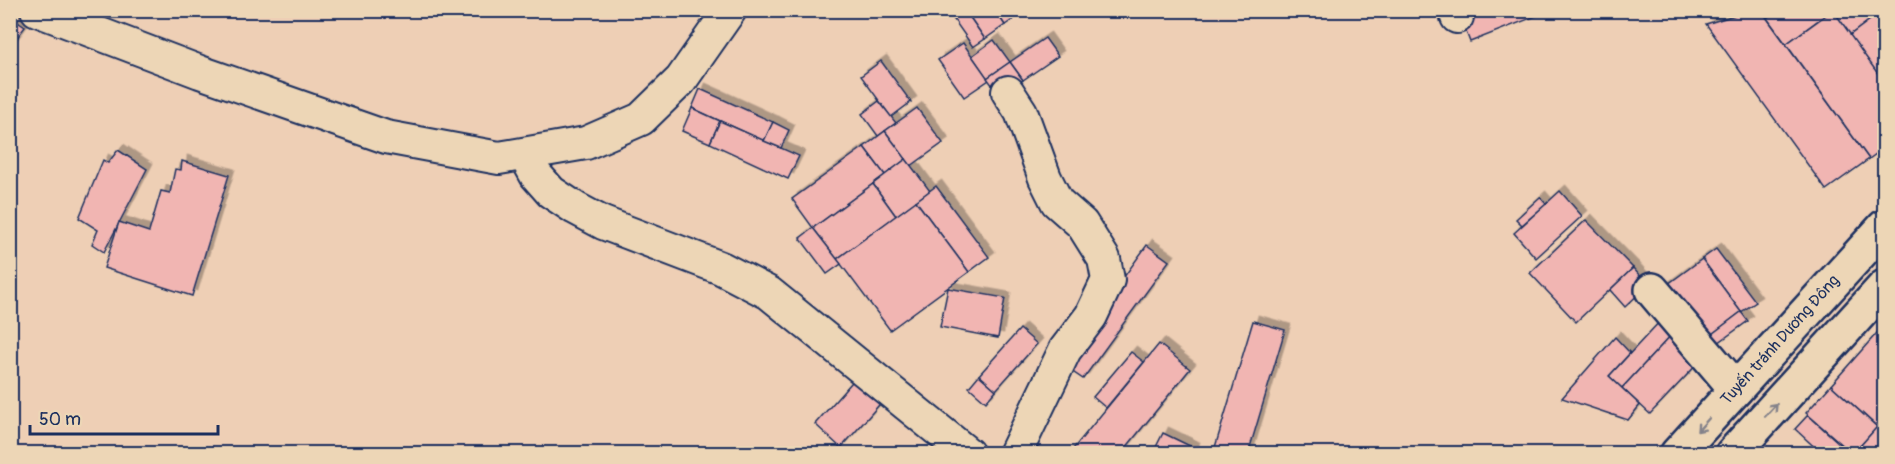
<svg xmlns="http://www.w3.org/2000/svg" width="1895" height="464" font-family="Pangolin,sans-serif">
  <defs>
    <filter id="shadow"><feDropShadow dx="5.5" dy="-5.5" stdDeviation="0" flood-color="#0004"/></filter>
  </defs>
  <rect width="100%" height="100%" fill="#eecfb5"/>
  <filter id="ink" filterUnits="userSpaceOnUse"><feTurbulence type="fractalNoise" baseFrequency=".0167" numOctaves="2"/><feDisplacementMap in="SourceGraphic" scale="12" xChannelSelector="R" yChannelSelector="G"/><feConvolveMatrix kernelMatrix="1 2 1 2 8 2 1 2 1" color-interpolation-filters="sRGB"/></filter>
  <g filter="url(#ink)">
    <g fill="#f1b5b2" stroke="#1b2f5e" stroke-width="1.5" filter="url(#shadow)">
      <polygon points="961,10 965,10 985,39 973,47 952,17"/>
      <polygon points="965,10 995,10 1005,25 985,39"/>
      <polygon points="995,10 1014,10 1018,16 1005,25"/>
      <polygon points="1484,10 1549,10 1549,11 1470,42 1461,19"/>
      <polygon points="1751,10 1761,10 1869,159 1826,190 1706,24"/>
      <polygon points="1777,10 1832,10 1786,44 1767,18"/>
      <polygon points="1833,10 1876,10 1878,14 1850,35"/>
      <polygon points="1833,10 1884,82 1884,148 1869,159 1786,44"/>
      <polygon points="1878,14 1884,23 1884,82 1850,35"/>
      <polygon points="10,17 25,27 10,47"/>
      <polygon points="1045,38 1058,56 1023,80 1010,62"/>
      <polygon points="994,40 1010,62 987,78 972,56"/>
      <polygon points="963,43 989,80 964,97 938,60"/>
      <polygon points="881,61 911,102 891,117 861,76"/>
      <polygon points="1010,62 1023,80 1000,96 987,78"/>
      <polygon points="700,89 773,122 764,141 692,108"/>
      <polygon points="879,101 896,123 878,136 862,114"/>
      <polygon points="692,108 720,121 710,143 682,131"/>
      <polygon points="917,108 943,143 911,166 885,131"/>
      <polygon points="720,121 799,156 788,179 710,143"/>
      <polygon points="773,122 789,130 781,148 764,141"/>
      <polygon points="885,131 906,159 885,175 864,147"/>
      <polygon points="864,147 885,175 813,228 792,199"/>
      <polygon points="118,150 147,169 104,252 92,244 98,230 79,218 103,160 108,163"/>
      <polygon points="906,159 930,191 896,216 873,184"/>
      <polygon points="182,161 229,175 192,296 104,268 119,222 149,232 161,191 170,193 175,169 181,170"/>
      <polygon points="873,184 896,216 837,259 813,228"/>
      <polygon points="936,186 989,257 969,272 916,201"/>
      <polygon points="1560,191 1582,216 1536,258 1514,233"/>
      <polygon points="1540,197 1546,204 1522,225 1516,219"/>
      <polygon points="916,201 969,272 890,330 837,259"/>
      <polygon points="1586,220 1633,268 1576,322 1530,273"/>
      <polygon points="813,228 841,264 827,274 800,238"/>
      <polygon points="1147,245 1169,261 1083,379 1061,364"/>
      <polygon points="1716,249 1756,302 1741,312 1702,259"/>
      <polygon points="1702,259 1741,312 1704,340 1664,287"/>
      <polygon points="1633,268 1648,285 1625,307 1610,290"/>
      <polygon points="948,288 1005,298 998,338 940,327"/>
      <polygon points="1741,312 1748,321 1711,348 1704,340"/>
      <polygon points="1662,319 1675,331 1622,388 1609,376"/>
      <polygon points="1253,321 1285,330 1248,454 1213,454"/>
      <polygon points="1884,325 1884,427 1882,431 1831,385"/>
      <polygon points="1020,329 1037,344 996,390 979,375"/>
      <polygon points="1675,331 1704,357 1650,414 1622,388"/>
      <polygon points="1615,337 1630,353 1609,376 1640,405 1628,420 1562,398"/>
      <polygon points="1159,344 1190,369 1121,454 1069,454"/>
      <polygon points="1131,352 1144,362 1106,408 1093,397"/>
      <polygon points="859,374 886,397 841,448 815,424"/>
      <polygon points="979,375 996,390 986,402 969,387"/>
      <polygon points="1831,385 1877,427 1853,454 1806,413"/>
      <polygon points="1808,415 1851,454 1822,454 1795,429"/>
      <polygon points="1877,427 1884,434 1884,446 1878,454 1853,454"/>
      <polygon points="1163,433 1194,448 1192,454 1153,453"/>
    </g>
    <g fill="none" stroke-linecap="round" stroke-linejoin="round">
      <defs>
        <g id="minor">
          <polyline points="37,10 200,72 386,137 499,158 586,143 641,119 681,80 730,10"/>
          <polyline points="1455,10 1457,17"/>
          <polyline points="1008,92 1021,112 1045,178 1057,202 1082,224 1104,259 1108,280 1091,316 1065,350 1015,454"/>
          <polyline points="525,155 536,175 551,192 575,208 603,223 721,268 769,293 968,454"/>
        </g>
        <g id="major">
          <polyline points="1652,290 1736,389"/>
          <polyline points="1677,454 1884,227"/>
          <polyline points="1732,454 1884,287"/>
        </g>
      </defs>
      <use href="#minor" stroke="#1b2f5e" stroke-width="36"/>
      <use href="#major" stroke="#1b2f5e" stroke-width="38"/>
      <use href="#minor" stroke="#edd6b6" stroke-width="32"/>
      <use href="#major" stroke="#edd6b6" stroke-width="33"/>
    </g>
    <defs><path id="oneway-shaft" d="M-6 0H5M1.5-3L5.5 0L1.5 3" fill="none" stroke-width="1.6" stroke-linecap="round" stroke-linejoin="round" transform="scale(1.5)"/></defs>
    <g stroke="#84828a">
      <use href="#oneway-shaft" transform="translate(1771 410) rotate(-47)"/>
      <use href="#oneway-shaft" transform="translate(1703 425) rotate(132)"/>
    </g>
  </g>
  <g text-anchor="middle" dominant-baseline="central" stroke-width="6" stroke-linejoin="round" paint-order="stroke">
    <g font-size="16" fill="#1b2f5e" stroke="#edd6b6">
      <text transform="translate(1780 340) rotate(-48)">Tuyến tránh Dương Đông</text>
    </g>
  </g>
  <rect width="1895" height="464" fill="none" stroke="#edd6b6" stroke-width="36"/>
  <rect x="18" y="18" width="1859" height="428" fill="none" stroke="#1b2f5e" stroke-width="2" filter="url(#ink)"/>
  <path d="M30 425v9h188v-9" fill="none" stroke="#1b2f5e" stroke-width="3"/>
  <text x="39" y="425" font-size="18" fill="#1b2f5e" stroke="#edd6b6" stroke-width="4.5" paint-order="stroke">50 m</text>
</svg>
